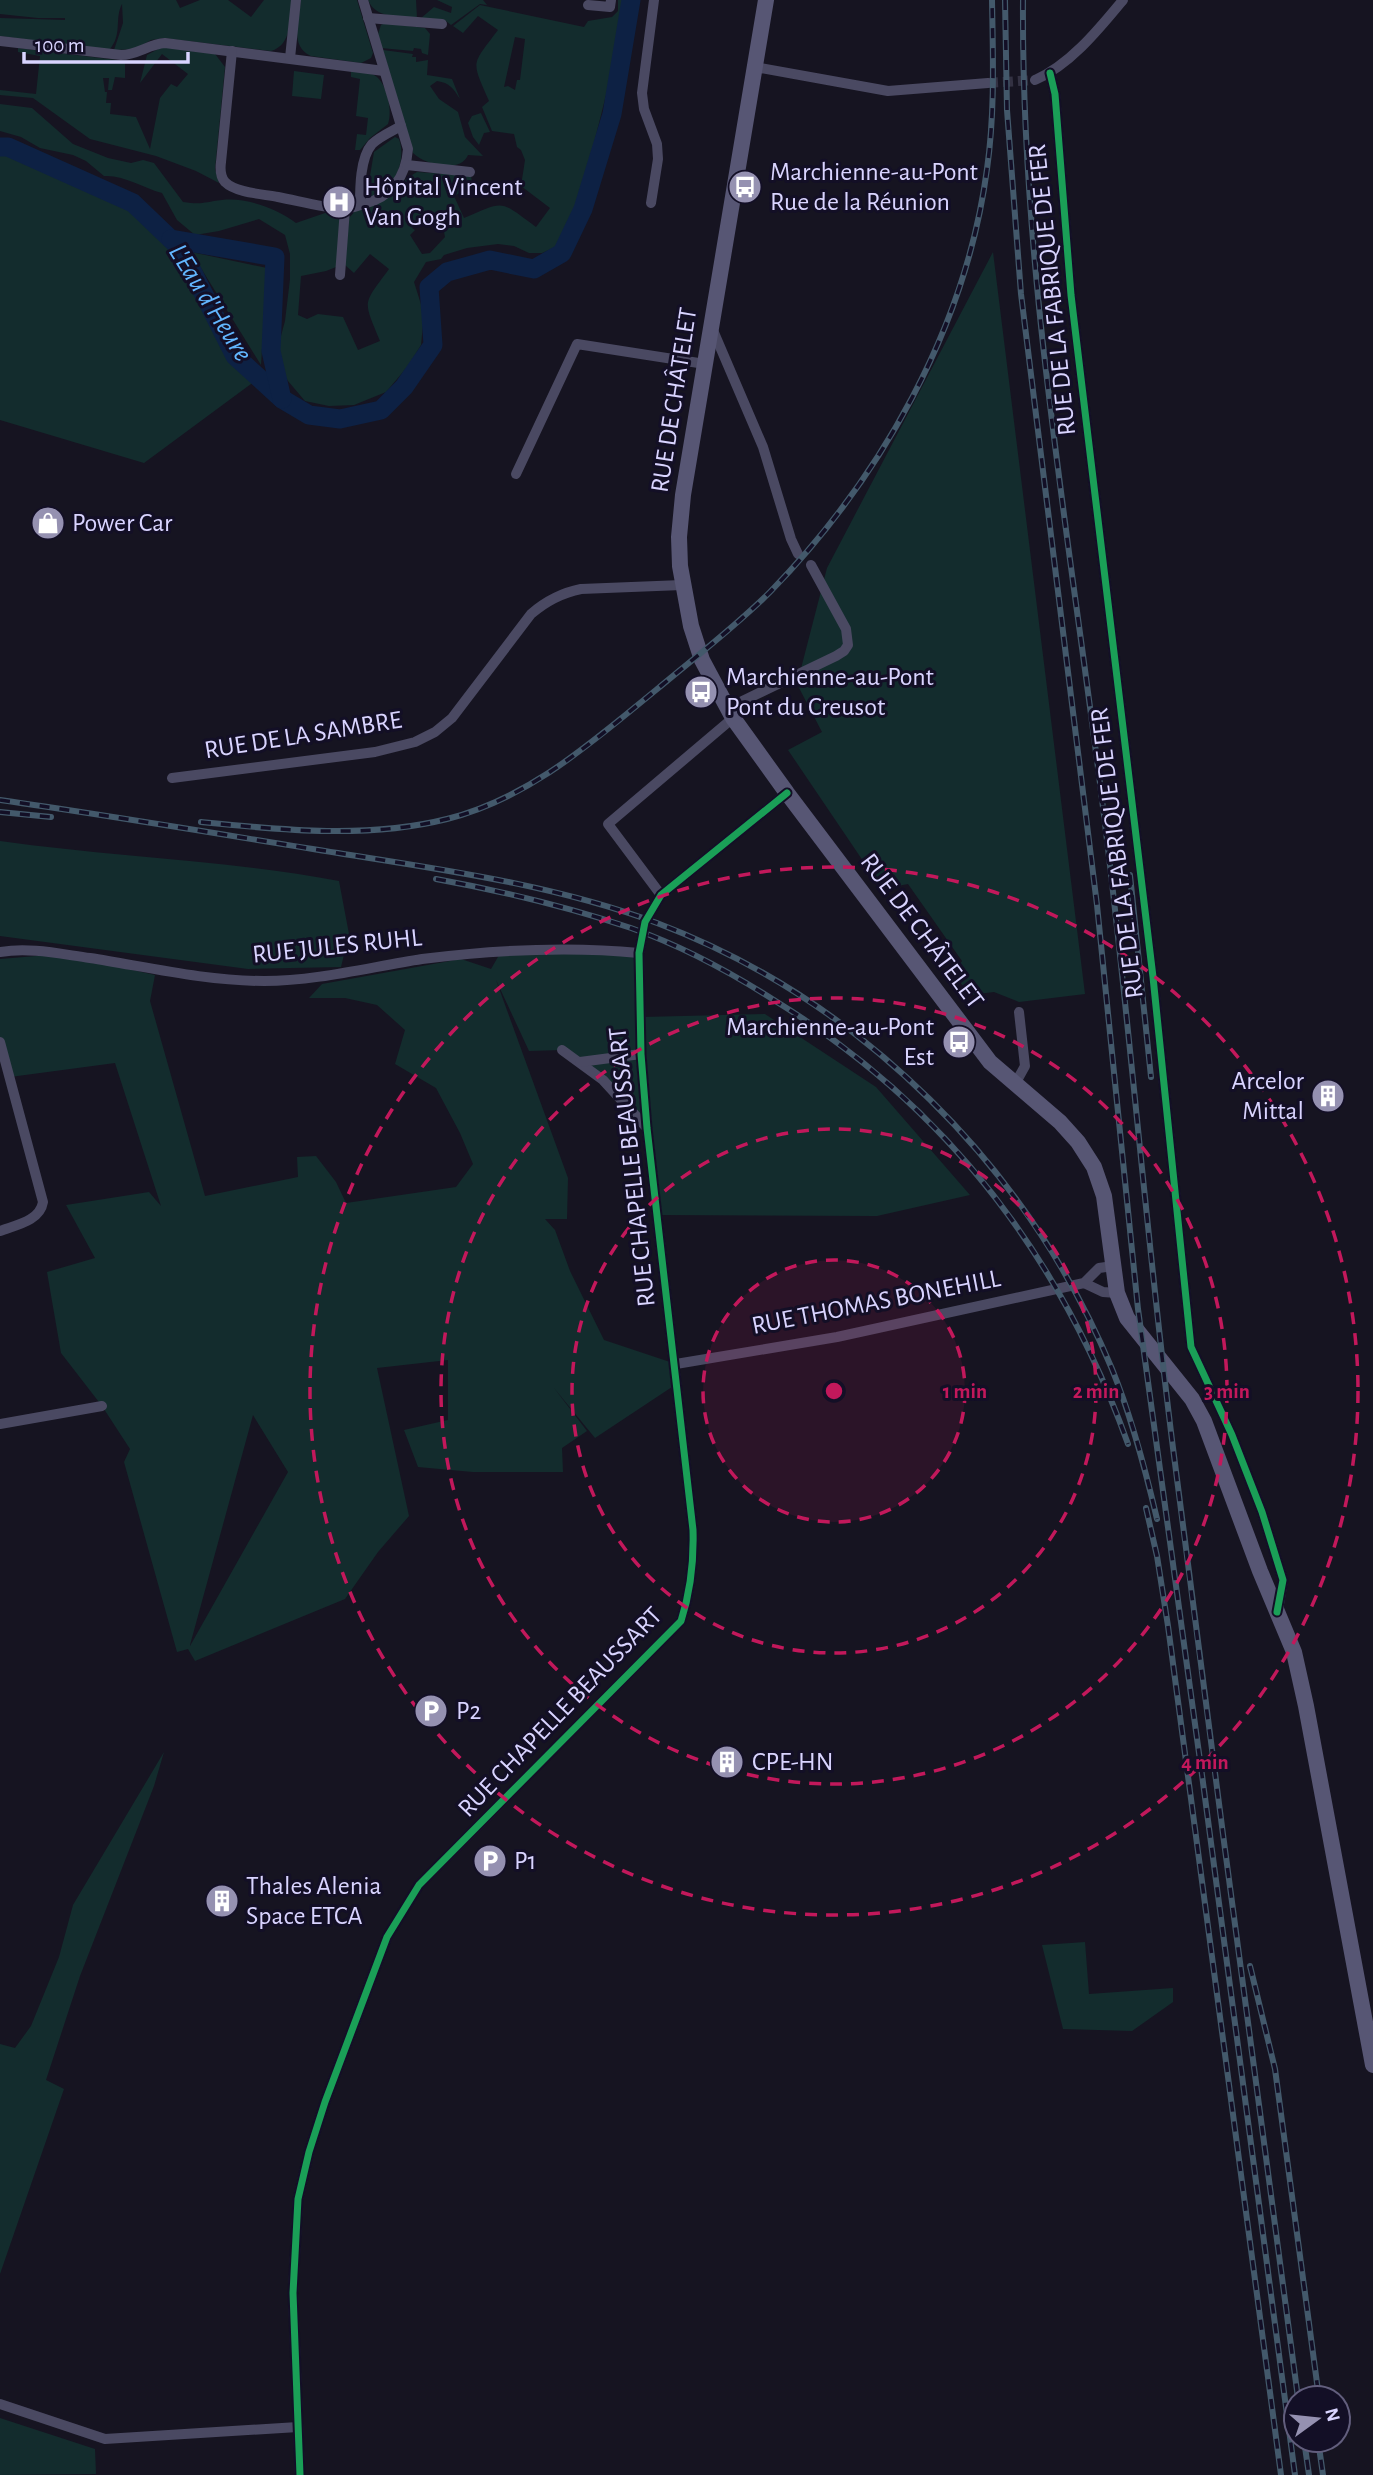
<svg xmlns="http://www.w3.org/2000/svg" width="1373" height="2475" font-family="'Alegreya Sans',sans-serif">
  <rect width="100%" height="100%" fill="#161421"/>
  <g fill="#132c2d" fill-rule="evenodd">
    <path d="M0 0H176L180 8 200 0H228L251 17 264 0H292C290 19 292 45 271 51L164 38 151 40 135 49 114 50 123 23 122 4C114 19 123 35 109 50L0 36V18L65 20V18H38L0 14Z"/>
    <path d="M301 0H357L373 53 371 58 361 63 311 56C289 46 299 19 301 0Z"/>
    <path d="M368 0H416L417 18C399 16 376 19 368 0Z"/>
    <polygon points="437,0 483,0 487,5 480,4 451,25 446,21 420,19 434,7 451,13 452,7"/>
    <path d="M618 0H624L611 75 582 191 571 227 558 246 542 253H529L514 246 498 244 467 248 444 255 441 259 426 262 414 282 424 314 421 345 408 366 386 392 354 405 329 406 305 401 288 381 279 364 278 347 285 321 290 279V254L285 235 259 219 219 231 195 235 177 220 162 193C143 188 125 175 104 176L86 161 73 155 40 148 21 137 0 131V104L32 108 73 144 108 158 131 163 143 160 154 163 183 202C202 205 204 202 222 200 246 197 278 209 296 223L328 212H335L342 221 336 267 326 271 301 276 298 315 307 319 318 314 343 317 358 350 380 341C363 299 362 306 389 269L370 254 354 273 345 265 349 218 357 209 395 192 407 178 417 172 471 176 472 182 475 185 454 196 464 218C506 200 499 200 536 227L550 208 521 186 525 160 521 150 517 147 514 134 492 131 482 107 489 101C471 60 471 66 498 30L478 16 463 33 453 26 480 5 584 27 588 21 612 17 618 11ZM515 37 525 39 520 80H517L515 90 508 86 504 87ZM437 221 443 226 445 237 430 253 422 254 410 235 415 230 412 228Z"/>
    <polygon points="385,23 425,28 430,34 428,55 422,53 421,49 414,48 413,51 381,48 378,34 381,25"/>
    <polygon points="162,47 215,54 225,67 215,169 219,183 196,171 156,156 90,139 33,98 0,95 0,90 36,94 40,56 18,52 18,48 125,61 125,78 115,77 112,90 108,90 109,78 103,78 105,92 107,92 106,103 111,103 110,114 136,117 150,149 160,98 171,84 177,87 188,74 162,54 140,83 147,55"/>
    <path d="M383 50 413 54 412 57H416V62L428 60 427 75 452 79 460 99C453 88 450 83 437 81L430 86 439 99 458 112 465 137 483 156 468 155C460 174 425 165 413 153Z"/>
    <polygon points="294,71 324,75 321,99 292,96"/>
    <path d="M351 71C358 72 368 72 374 75 387 82 393 111 388 124L370 138 360 150H355L357 134 366 135 368 118 356 116 360 79 351 77Z"/>
    <polygon points="481,113 490,132 484,133 479,145 473,137 468,123 472,116"/>
    <path d="M395 137 399 139C407 161 394 192 369 197L367 194 374 152Z"/>
    <polygon points="0,147 8,147 120,197 181,249 213,317 259,378 144,463 0,420"/>
    <polygon points="191,252 267,268 261,365"/>
    <polygon points="993,252 1085,994 1019,1002 994,992 970,995 953,973 962,961 908,884 882,889 788,750 822,732 797,684 827,568"/>
    <path d="M0 841C113 857 227 860 339 881L349 934 341 967 248 969 0 936Z"/>
    <path d="M502 950 639 953 642 1017 765 1014 876 1087 970 1195 877 1216 658 1215 647 1124 562 1050 529 1051 496 980 568 1178 567 1219H545L555 1230 570 1271 604 1340 676 1364 678 1383 595 1438 554 1388 587 1431 562 1448 563 1472H473L418 1467 404 1430 448 1420V1360L377 1368 409 1516 378 1552 345 1599 195 1661 188 1649 177 1652 124 1462 130 1449 102 1406 61 1353 47 1272 95 1258 66 1205 149 1192 161 1206 115 1063 10 1077 0 1042V959L60 954 155 975 150 1001 205 1196 298 1177 297 1157 316 1156 336 1182 346 1203 456 1187 473 1164 460 1133 436 1088 395 1064 405 1030 377 1005 345 998H309L322 984 461 959 491 969ZM253 1415 288 1472 190 1646V1645Z"/>
    <polygon points="164,1752 154,1786 80,1976 46,2080 64,2089 0,2274 0,2044 15,2048 31,2026 59,1957 73,1905"/>
    <polygon points="1085,1942 1089,1994 1173,1988 1173,2002 1132,2031 1063,2029 1042,1945"/>
    <polygon points="0,2418 95,2449 96,2474 0,2475"/>
  </g>
  <g fill="none" stroke-linecap="round" stroke-linejoin="round">
    <g stroke="#0d2144" stroke-width="19">
      <polyline points="0,147 8,147 133,203 181,249 235,356 282,399 309,415 340,419 381,410 404,387 433,345 429,287 447,272 490,260 534,269 562,253 583,209 612,114 631,0"/>
      <polyline points="171,239 275,257 271,351 282,399"/>
    </g>
    <polyline stroke="#333142" stroke-width="10" stroke-dasharray="10 5" stroke-linecap="butt" points="988,83 1035,80"/>
    <g stroke="#4a4962" stroke-width="10">
      <polyline points="588,5 610,7 611,0"/>
      <polyline points="368,18 442,24"/>
      <path d="M0 41 121 55C137 55 149 44 165 43L384 71"/>
      <path d="M232 51 221 162C220 169 220 176 225 182 236 193 263 194 278 197 299 201 321 207 343 209 349 209 357 206 364 204 391 197 406 177 408 149L363 0"/>
      <polyline points="290,58 296,0"/>
      <polyline points="755,67 888,91 988,83"/>
      <polyline points="1050,73 1055,94 1071,295 1153,977 1191,1347 1232,1435 1262,1512 1283,1580 1278,1610"/>
      <path d="M1035 80C1070 65 1099 29 1123 0"/>
      <polyline points="407,165 470,172"/>
      <polyline points="651,203 658,159 657,144 644,109 642,93 654,0"/>
      <path d="M360 205C360 188 360 158 372 144 379 137 392 131 401 126"/>
      <polyline points="340,275 345,209"/>
      <polyline points="712,328 763,447 791,539 798,554"/>
      <polyline points="516,474 577,344 705,364"/>
      <polyline points="728,708 836,656 844,651 848,645 846,629 811,565"/>
      <path d="M172 778 375 752 415 742 435 732 452 718 531 614C546 601 561 593 581 589L682 585"/>
      <polyline points="661,895 608,824 733,718"/>
      <path d="M0 952C30 947 60 954 90 958 147 967 206 981 264 981 316 981 370 967 422 959 494 950 567 946 639 953"/>
      <path d="M0 1042 43 1202C40 1221 16 1225 0 1231"/>
      <polyline points="562,1050 603,1080 647,1128"/>
      <polyline points="580,1062 641,1054"/>
      <polyline points="1015,1084 1025,1066 1019,1012"/>
      <polyline points="1084,1283 1103,1292 1117,1293"/>
      <polyline points="676,1364 837,1337 1084,1283 1099,1268 1113,1266"/>
      <polyline points="0,1424 102,1406"/>
      <polyline points="0,2404 105,2439 298,2427"/>
      <path d="M300 2475 293 2293 298 2199 309 2152 325 2102 387 1937 419 1885 681 1621C691 1590 694 1563 693 1530L647 1128 641 1054 639 953 645 922 661 895 787 793"/>
    </g>
    <polyline stroke="#575674" stroke-width="16" points="766,0 683,495 679,537 680,566 691,626 702,660 733,718 787,793 990,1062 1060,1122 1078,1142 1094,1167 1104,1196 1117,1293 1127,1318 1192,1399 1204,1421 1260,1571 1294,1652 1306,1706 1373,2065"/>
    <defs>
      <g id="rail">
        <polyline points="1005,0 1007,110 1021,294 1097,905 1138,1309 1202,1775 1295,2475"/>
        <path d="M1023 0C1021 280 1073 555 1106 832 1131 1037 1147 1243 1173 1448 1213 1765 1256 2081 1298 2398"/>
        <path d="M0 800C113 816 225 835 338 853 445 870 555 885 657 923 862 1001 1028 1167 1112 1369 1132 1418 1145 1468 1157 1519"/>
        <polyline points="0,812 51,817"/>
        <path d="M201 822C282 830 367 839 447 819 530 798 592 742 656 690 694 658 735 627 770 592 881 478 966 328 987 169 995 113 993 57 992 0"/>
        <polyline points="1130,875 1151,1077"/>
        <path d="M436 879C502 891 568 907 631 928 682 946 732 973 777 1002 947 1107 1061 1257 1128 1444"/>
        <polyline points="1146,1508 1157,1556 1168,1626 1281,2475"/>
        <polyline points="1250,1966 1275,2069 1319,2398"/>
        <polyline points="1304,2440 1309,2475"/>
        <polyline points="1318,2440 1323,2475"/>
      </g>
    </defs>
    <use href="#rail" stroke="#43596b" stroke-width="6"/>
    <use href="#rail" stroke="#130f26" stroke-width="3.5" stroke-dasharray="10" stroke-linecap="butt"/>
    <defs>
      <g id="cycleway">
        <polyline points="1050,73 1055,94 1071,295 1153,977 1191,1347 1232,1435 1262,1512 1283,1580 1277,1612"/>
        <path d="M300 2475 293 2293 298 2199 309 2152 325 2102 387 1937 419 1885 681 1621C691 1590 694 1563 693 1530L647 1128 641 1054 639 953 645 922 661 895 787 793"/>
      </g>
    </defs>
    <use href="#cycleway" stroke="#130f26" stroke-width="11"/>
    <use href="#cycleway" stroke="#1a9f57" stroke-width="7"/>
  </g>
  <circle cx="834" cy="1391" r="131" fill="#c2185b" fill-opacity=".12"/>
  <g fill="none" stroke="#c2185b" stroke-width="3.5" stroke-dasharray="12 9">
    <circle cx="834" cy="1391" r="131"/>
    <circle cx="834" cy="1391" r="262"/>
    <circle cx="834" cy="1391" r="393"/>
    <circle cx="834" cy="1391" r="524"/>
  </g>
  <defs>
    <symbol id="bus-disc" viewBox="-11 -11 22 22"><circle r="9.5" fill="#9591b1" stroke="#130f26"/><path d="M-5-6H5V4H4V6H2V4H-2V6H-4V4H-5ZM-3.5-4V0h7V-4ZM-3.5 1.2v1.5H-2V1.2ZM2 1.2v1.5H3.5V1.2Z" fill="#fff"/></symbol>
    <symbol id="hospital-disc" viewBox="-11 -11 22 22"><circle r="9.5" fill="#9591b1" stroke="#130f26"/><path d="M-5-5h3v3.5h4V-5h3V5h-3V1.5h-4V5h-3Z" fill="#fff"/></symbol>
    <symbol id="shop-disc" viewBox="-11 -11 22 22"><circle r="9.5" fill="#9591b1" stroke="#130f26"/><path d="M-5-2.5h2.3a2.7 3.5 0 0 1 5.4 0H5L5.5 6h-11ZM-1.5-2.5h3a1.5 2.3 0 0 0-3 0Z" fill="#fff"/></symbol>
    <symbol id="building-disc" viewBox="-11 -11 22 22"><circle r="9.5" fill="#9591b1" stroke="#130f26"/><path d="M-4-6H4V6H1V3H-1V6H-4ZM-2.5-4.3h1.7v1.8h-1.7ZM.8-4.3h1.7v1.8H.8ZM-2.5-1h1.7V.8h-1.7ZM.8-1h1.7V.8H.8Z" fill="#fff"/></symbol>
    <symbol id="parking-disc" viewBox="-11 -11 22 22"><circle r="9.5" fill="#9591b1" stroke="#130f26"/><path d="M-3.5-5.5H1a3.5 3.5 0 0 1 0 7H-1V5.5H-3.5ZM-1-3.4V-.6H.8a1.4 1.4 0 0 0 0-2.8Z" fill="#fff"/></symbol>
  </defs>
  <g fill-rule="evenodd">
    <use href="#bus-disc" x="726" y="168" width="38" height="38"/>
    <use href="#hospital-disc" x="320" y="183" width="38" height="38"/>
    <use href="#shop-disc" x="29" y="504" width="38" height="38"/>
    <use href="#bus-disc" x="682" y="673" width="38" height="38"/>
    <use href="#bus-disc" x="940" y="1023" width="38" height="38"/>
    <use href="#building-disc" x="1309" y="1077" width="38" height="38"/>
    <use href="#parking-disc" x="412" y="1692" width="38" height="38"/>
    <use href="#building-disc" x="708" y="1743" width="38" height="38"/>
    <use href="#parking-disc" x="471" y="1842" width="38" height="38"/>
    <use href="#building-disc" x="203" y="1882" width="38" height="38"/>
  </g>
  <g text-anchor="middle" dominant-baseline="central" stroke-width="6" stroke-linejoin="round" paint-order="stroke">
    <g font-size="26" fill="#d9d4ff" stroke="#130f26" text-anchor="start">
      <text x="770" y="172">Marchienne-au-Pont<tspan x="770" dy="30">Rue de la Réunion</tspan></text>
      <text x="364" y="187">Hôpital Vincent<tspan x="364" dy="30">Van Gogh</tspan></text>
      <text x="72" y="523">Power Car</text>
      <text x="726" y="677">Marchienne-au-Pont<tspan x="726" dy="30">Pont du Creusot</tspan></text>
      <text x="934" y="1027" text-anchor="end">Marchienne-au-Pont<tspan x="934" dy="30">Est</tspan></text>
      <text x="1304" y="1081" text-anchor="end">Arcelor<tspan x="1304" dy="30">Mittal</tspan></text>
      <text x="456" y="1711">P2</text>
      <text x="752" y="1762">CPE-HN</text>
      <text x="514" y="1861">P1</text>
      <text x="246" y="1886">Thales Alenia<tspan x="246" dy="30">Space ETCA</tspan></text>
    </g>
    <g font-size="26" fill="#d9d4ff" stroke="#130f26">
      <text transform="translate(1052 290) rotate(-96)">RUE DE LA FABRIQUE DE FER</text>
      <text transform="translate(674 400) rotate(-81)">RUE DE CHÂTELET</text>
      <text transform="translate(303 735) rotate(-9)">RUE DE LA SAMBRE</text>
      <text transform="translate(1117 853) rotate(-97)">RUE DE LA FABRIQUE DE FER</text>
      <text transform="translate(922 931) rotate(53)">RUE DE CHÂTELET</text>
      <text transform="translate(337 946) rotate(-6)">RUE JULES RUHL</text>
      <text transform="translate(632 1167) rotate(-96)">RUE CHAPELLE BEAUSSART</text>
      <text transform="translate(876 1302) rotate(-11)">RUE THOMAS BONEHILL</text>
      <text transform="translate(560 1712) rotate(-46)">RUE CHAPELLE BEAUSSART</text>
    </g>
    <g font-size="28" font-style="italic" fill="#62b6ff" stroke="#130f26">
      <text transform="translate(210 303) rotate(58)">L'Eau d'Heure</text>
    </g>
  </g>
  <circle cx="834" cy="1391" r="10" fill="#c2185b" stroke="#130f26" stroke-width="3.5"/>
  <g font-size="21" text-anchor="middle" font-weight="bold" fill="#c2185b" stroke="#130f26" stroke-width="6" stroke-linejoin="round" paint-order="stroke">
    <text x="965" y="1398">1 min</text>
    <text x="1096" y="1398">2 min</text>
    <text x="1227" y="1398">3 min</text>
    <text x="1205" y="1769">4 min</text>
  </g>
  <g transform="translate(1317 2419) rotate(75)"><circle r="33" fill="#130f26" stroke="#625e7d" stroke-width="2"/>
  <path d="M0-5L12 26L0 18L-12 26Z" fill="#9591b1"/>
  <text y="-10" font-size="19" font-weight="bold" text-anchor="middle" fill="#d9d4ff">N</text>
  </g>
  <path d="M24 52v10h164v-10" fill="none" stroke="#d9d4ff" stroke-width="3.5"/>
  <text x="35" y="52" font-size="21" fill="#d9d4ff" stroke="#130f26" stroke-width="5" paint-order="stroke">100 m</text>
</svg>
